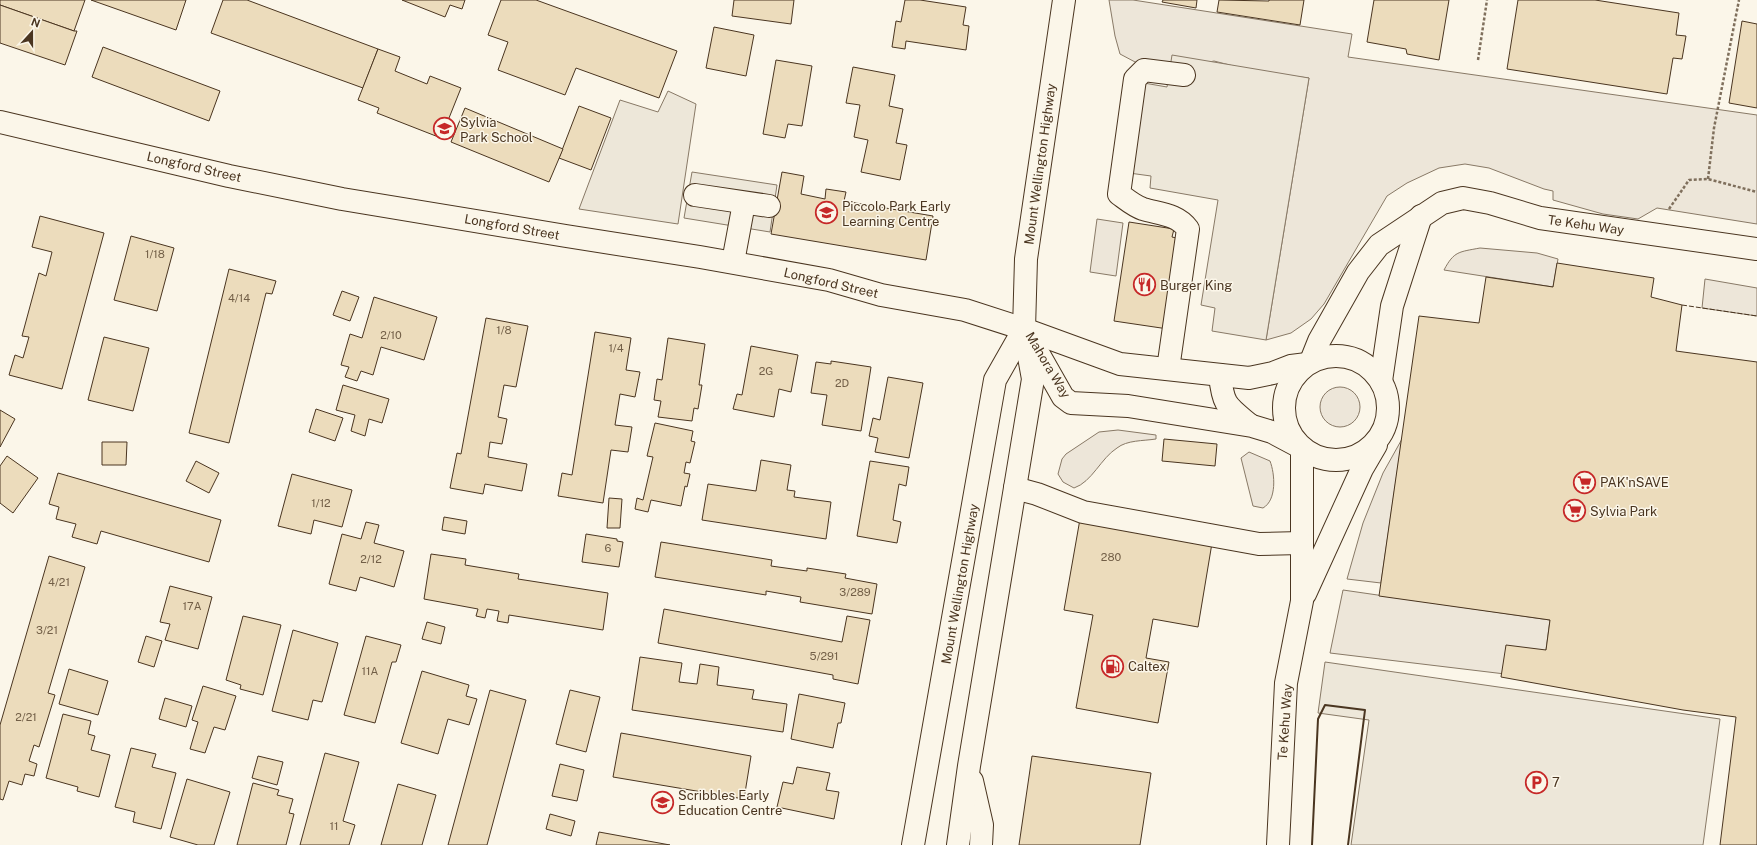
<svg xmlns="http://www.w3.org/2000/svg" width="1757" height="845" font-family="'Public Sans',sans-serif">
  <rect width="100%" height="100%" fill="#fbf6e9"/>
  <g fill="#ede6d9" stroke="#887966">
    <polygon points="1109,0 1133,0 1352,34 1348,57 1757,115 1757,224 1657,208 1638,219 1603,214 1553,200 1553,191 1544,189 1489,168 1465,164 1439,168 1407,183 1387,196 1324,304 1311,319 1291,333 1266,340 1309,78 1257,72 1214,61 1191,66 1137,63 1120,54 1115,36"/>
    <polygon points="1097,219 1123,223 1116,276 1090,272"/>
    <path d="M1480 248 1537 253 1558 259 1553 287 1444 270C1454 251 1459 252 1480 248Z"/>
    <polygon points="1705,279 1757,288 1757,316 1702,308"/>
    <circle cx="1340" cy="407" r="20"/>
    <path d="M1118 430 1156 435V439C1143 441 1127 440 1117 448 1101 458 1092 482 1074 488L1063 482 1058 474 1062 459 1066 454 1099 432Z"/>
    <polygon points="1402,439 1381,583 1347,579 1363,523 1383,473"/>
    <path d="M1249 452 1270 461C1275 474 1277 500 1263 508L1253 506 1241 458Z"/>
    <polygon points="1343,590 1550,620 1546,650 1505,674 1330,653"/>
  </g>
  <g fill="#ede7d9" stroke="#887966">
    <polygon points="1172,55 1309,78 1266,340 1212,331 1215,308 1201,305 1218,200 1150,188 1151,176 1129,173 1144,83 1167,87"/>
    <polygon points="668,91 696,104 678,224 579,209 620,100 658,112"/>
    <polygon points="692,172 777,185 770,232 684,218"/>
    <polygon points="1325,662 1720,719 1703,845 1351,845 1369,720 1318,713"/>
  </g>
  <g fill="#ecdcbc" stroke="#4a3520">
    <polygon points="0,0 85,0 74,31 0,5"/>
    <polygon points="91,0 186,0 176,30"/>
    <polygon points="223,0 247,0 378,49 363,88 211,33"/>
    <polygon points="402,0 465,0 462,9 450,5 445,17"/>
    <polygon points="501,0 536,0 677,51 659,98 576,68 565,95 498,70 508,42 488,35"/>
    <polygon points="734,0 794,0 791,24 732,16"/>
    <polygon points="905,0 920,0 966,7 963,25 969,26 966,50 906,41 905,49 892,47 896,21 901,22"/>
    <polygon points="1163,0 1197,0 1196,8 1162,2"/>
    <polygon points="1219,0 1269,1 1269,0 1304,0 1300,25 1217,12"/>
    <polygon points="1374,0 1449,0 1439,60 1407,54 1406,49 1367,42"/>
    <polygon points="1518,0 1595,0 1679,13 1676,35 1686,36 1682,59 1673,58 1667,94 1507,69"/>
    <polygon points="0,5 74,31 77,31 65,65 0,43"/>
    <polygon points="1742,21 1757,24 1757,108 1729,103"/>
    <polygon points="714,27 754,35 746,76 706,68"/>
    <polygon points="103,47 220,91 209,121 92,77"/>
    <polygon points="378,49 400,57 395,71 427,84 430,76 461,88 441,138 377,113 379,108 358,100"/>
    <polygon points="776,60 812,66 802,126 788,124 785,138 763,134"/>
    <polygon points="853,67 895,75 889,106 903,109 896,143 907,145 900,180 861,172 868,140 854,137 860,105 846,103"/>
    <polygon points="579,106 611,118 591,170 559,158"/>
    <polygon points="465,108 563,149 549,182 451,142"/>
    <polygon points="782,172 804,176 801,194 825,199 826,189 846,192 844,201 933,216 926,260 771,234"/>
    <polygon points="40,216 104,233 62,389 9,375 15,355 23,358 29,337 22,336 39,273 46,276 52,252 32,247"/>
    <polygon points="1129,222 1174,229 1172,237 1181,239 1168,329 1114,321"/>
    <polygon points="131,236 174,248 157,311 114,300"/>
    <polygon points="1557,263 1654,278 1651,297 1682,305 1676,351 1757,362 1757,845 1720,845 1736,717 1683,710 1501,677 1506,645 1546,650 1550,620 1379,596 1419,316 1479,323 1486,277 1553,287"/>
    <polygon points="229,269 276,281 272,294 266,293 229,443 189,433"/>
    <polygon points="342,291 359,297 350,321 333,315"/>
    <polygon points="374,297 437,317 424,360 381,347 373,375 361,371 357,381 345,377 349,367 341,365 350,334 362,338"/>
    <polygon points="486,318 528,326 516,387 504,385 498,417 507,419 502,444 490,442 488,457 527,464 522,491 485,484 483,494 450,488 457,453 461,454"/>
    <polygon points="595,332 631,338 626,370 640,372 635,397 620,394 615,425 632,427 628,452 611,450 603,503 558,496 562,473 572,475"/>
    <polygon points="104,337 149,348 133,411 88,400"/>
    <polygon points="668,338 705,344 699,385 702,385 698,409 694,408 692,421 658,417 661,401 654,400 657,379 662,380"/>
    <polygon points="751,346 798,355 791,392 779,389 774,417 733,409 737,394 742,395"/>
    <polygon points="831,361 871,367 861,431 822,425 827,395 811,393 816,362 831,364"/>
    <polygon points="888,377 923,383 909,458 875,452 878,438 869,436 873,418 880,420"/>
    <polygon points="343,385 389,399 382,423 369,419 365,436 351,431 355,415 336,410"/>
    <polygon points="316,409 343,418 335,441 309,432"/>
    <polygon points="0,410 15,419 0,447"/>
    <polygon points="655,423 693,431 691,441 695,442 690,463 686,462 684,473 690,474 687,487 685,486 681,506 651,500 648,512 635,509 637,498 643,500 653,457 647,456"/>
    <polygon points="1164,439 1217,444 1215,466 1162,461"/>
    <polygon points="102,442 127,442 126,465 102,465"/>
    <polygon points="7,456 38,478 13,513 0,503 0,466"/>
    <polygon points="761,460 791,465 787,490 795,491 794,497 831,502 826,539 702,520 708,484 756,491"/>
    <polygon points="196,461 219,473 209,493 186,481"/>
    <polygon points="870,461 909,467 906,486 899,484 893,520 901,522 897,543 857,536"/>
    <polygon points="58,473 221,520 209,562 101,531 97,544 72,537 76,524 56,519 59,507 49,504"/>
    <polygon points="292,474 352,490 342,527 314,520 311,534 278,526"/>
    <polygon points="609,498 622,499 620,528 607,528"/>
    <polygon points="444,517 467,521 465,534 442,530"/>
    <polygon points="1080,519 1212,543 1198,627 1153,619 1146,658 1169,662 1158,723 1076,708 1093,615 1064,610"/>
    <polygon points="366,522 379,525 374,543 404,551 394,587 360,577 356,591 329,584 342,534 361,539"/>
    <polygon points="586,534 617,539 617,541 623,542 619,567 582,562"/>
    <polygon points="661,542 772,560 771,566 807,571 807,568 846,574 845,578 877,584 872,614 800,602 801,597 766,591 766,595 655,577"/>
    <polygon points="431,554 466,559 465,565 519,574 518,579 608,593 603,630 509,615 508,623 497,621 499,611 487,609 485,618 476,616 478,609 424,599"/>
    <polygon points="49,556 85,567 48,693 55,695 39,747 34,745 29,761 37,764 34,776 25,774 22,785 9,781 3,800 0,799 0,725"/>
    <polygon points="170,586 212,597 198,649 165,640 170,624 160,622"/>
    <polygon points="664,609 842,642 847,616 870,620 858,684 833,679 833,675 658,643"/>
    <polygon points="243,616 281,625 263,695 240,689 241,685 226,680"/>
    <polygon points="427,622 445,627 441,644 422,639"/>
    <polygon points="293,630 338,643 322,702 313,700 308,720 272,711"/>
    <polygon points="146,636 162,641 154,667 138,662"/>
    <polygon points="366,636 401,645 396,662 392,662 375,723 344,715"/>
    <polygon points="640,657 682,663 679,682 697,684 700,664 719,667 717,685 754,690 752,699 787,704 783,732 632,710"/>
    <polygon points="69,669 108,681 98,715 59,704"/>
    <polygon points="422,671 469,685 466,696 477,699 469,725 448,719 438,754 401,743"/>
    <polygon points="203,686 236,696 225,730 214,727 205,753 190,749 198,722 192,720"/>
    <polygon points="490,690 526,700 487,845 448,845"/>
    <polygon points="570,690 600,697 586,752 556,744"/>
    <polygon points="799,694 845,703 841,723 838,723 833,748 791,739"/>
    <polygon points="165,698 192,706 186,727 159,719"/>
    <polygon points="63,714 91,721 88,734 95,736 91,750 110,755 99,797 77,791 78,787 46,778"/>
    <polygon points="621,733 751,756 744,799 613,777"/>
    <polygon points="131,748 156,754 152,767 176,773 161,829 133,822 135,812 115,807"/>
    <polygon points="325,753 359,762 343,821 355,825 349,845 300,845"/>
    <polygon points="258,756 283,762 277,785 252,778"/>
    <polygon points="1032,756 1151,773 1140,845 1019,845"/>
    <polygon points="560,764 584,770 577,801 552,796"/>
    <polygon points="797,767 830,773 826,790 839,792 834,819 777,807 783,782 793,784"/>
    <polygon points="187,779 230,792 214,845 198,845 170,837"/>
    <polygon points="253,783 279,790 277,795 293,799 289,813 294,814 286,845 237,845"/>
    <polygon points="398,784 436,795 422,845 381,845"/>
    <polygon points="550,814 575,821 571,836 546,829"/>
    <polygon points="599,832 670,845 596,845"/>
  </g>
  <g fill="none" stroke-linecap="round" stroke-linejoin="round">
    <defs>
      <g id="minor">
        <polyline points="0,122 229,176 342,199 566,236 700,257 829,280 881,295 965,310 1024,329 1120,364 1249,378 1273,373 1291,366 1307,364"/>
        <polyline points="695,195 769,206"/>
        <polyline points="733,262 744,203"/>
        <polyline points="1025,330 1063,397 1071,403 1128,406 1252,426 1272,432 1302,448 1302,601 1286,683 1278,845"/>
        <circle cx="1336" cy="408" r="52"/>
        <polyline points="1311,361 1319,341 1358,272 1379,245 1442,203 1463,198 1490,203 1540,218 1757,249"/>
        <path d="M1168 369 1188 229C1177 214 1160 214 1143 209 1134 206 1126 199 1119 194L1135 79 1144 70 1184 75"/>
        <path d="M1220 375C1223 406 1227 406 1250 425"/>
        <polyline points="1381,381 1392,306 1421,216"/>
        <polyline points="1015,488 1037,494 1083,512 1259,544 1301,543"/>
        <polyline points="1305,594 1362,469 1376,445"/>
      </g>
      <g id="major">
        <polyline points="972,781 982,825 981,845"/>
        <polyline points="913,845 995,380 1024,329"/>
        <polyline points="958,845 969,766 1033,379 1024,329 1026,259 1064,0"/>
      </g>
    </defs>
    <use href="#minor" stroke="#4a3520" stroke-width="24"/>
    <use href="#major" stroke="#4a3520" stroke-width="24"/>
    <g stroke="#7f6f5c" stroke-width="2.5" stroke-dasharray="3 2" stroke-linecap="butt">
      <polyline points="1478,60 1487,0"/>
      <polyline points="1708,179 1714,128 1739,0"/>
      <polyline points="1669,209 1689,180 1708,179 1757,192"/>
    </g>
    <use href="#minor" stroke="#fbf6e9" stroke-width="22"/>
    <use href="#major" stroke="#fbf6e9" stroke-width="22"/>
    <polyline stroke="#4a3520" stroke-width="1" stroke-dasharray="5 2" stroke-linecap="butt" points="1682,305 1757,316"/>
    <polyline stroke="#4a3520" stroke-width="2" points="1312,845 1318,719 1325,705 1365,710 1348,845"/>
  </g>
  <defs>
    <symbol id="school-ring" viewBox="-11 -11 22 22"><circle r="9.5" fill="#fbf6e9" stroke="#c62828" stroke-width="1.5"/><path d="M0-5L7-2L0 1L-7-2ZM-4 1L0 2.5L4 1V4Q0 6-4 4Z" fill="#c62828"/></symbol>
    <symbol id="restaurant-ring" viewBox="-11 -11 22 22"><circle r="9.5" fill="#fbf6e9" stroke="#c62828" stroke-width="1.5"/><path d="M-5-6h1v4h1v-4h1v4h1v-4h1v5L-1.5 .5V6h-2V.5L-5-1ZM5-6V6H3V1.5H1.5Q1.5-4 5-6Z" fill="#c62828"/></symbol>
    <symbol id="supermarket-ring" viewBox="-11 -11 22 22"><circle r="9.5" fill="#fbf6e9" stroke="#c62828" stroke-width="1.5"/><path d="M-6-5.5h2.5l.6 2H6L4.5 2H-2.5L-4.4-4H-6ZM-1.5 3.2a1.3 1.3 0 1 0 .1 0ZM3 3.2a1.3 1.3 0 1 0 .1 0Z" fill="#c62828"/></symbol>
    <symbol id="fuel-ring" viewBox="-11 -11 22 22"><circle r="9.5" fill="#fbf6e9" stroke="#c62828" stroke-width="1.5"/><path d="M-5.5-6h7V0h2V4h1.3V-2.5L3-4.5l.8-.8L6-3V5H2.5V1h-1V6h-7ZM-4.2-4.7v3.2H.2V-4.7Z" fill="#c62828"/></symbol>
    <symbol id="parking-ring" viewBox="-11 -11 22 22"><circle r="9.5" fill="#fbf6e9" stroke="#c62828" stroke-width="1.5"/><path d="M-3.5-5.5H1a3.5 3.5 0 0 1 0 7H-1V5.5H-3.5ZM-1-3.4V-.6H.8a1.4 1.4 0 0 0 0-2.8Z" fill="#c62828"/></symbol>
  </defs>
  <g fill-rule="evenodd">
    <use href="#school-ring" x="432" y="116" width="25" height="25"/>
    <use href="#school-ring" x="814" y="200" width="25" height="25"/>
    <use href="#restaurant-ring" x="1132" y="272" width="25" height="25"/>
    <use href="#supermarket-ring" x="1572" y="470" width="25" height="25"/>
    <use href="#supermarket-ring" x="1562" y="498" width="25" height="25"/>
    <use href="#fuel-ring" x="1100" y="654" width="25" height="25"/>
    <use href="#parking-ring" x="1524" y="770" width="25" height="25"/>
    <use href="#school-ring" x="650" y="790" width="25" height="25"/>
  </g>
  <g text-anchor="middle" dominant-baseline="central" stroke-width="3" stroke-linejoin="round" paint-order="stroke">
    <g font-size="11" fill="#725f47">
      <text x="155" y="254">1/18</text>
      <text x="239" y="298">4/14</text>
      <text x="504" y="330">1/8</text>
      <text x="391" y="335">2/10</text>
      <text x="616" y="348">1/4</text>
      <text x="766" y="371">2G</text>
      <text x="842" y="383">2D</text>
      <text x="321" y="503">1/12</text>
      <text x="608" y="548">6</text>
      <text x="1111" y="557">280</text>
      <text x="371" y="559">2/12</text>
      <text x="59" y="582">4/21</text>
      <text x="855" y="592">3/289</text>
      <text x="192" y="606">17A</text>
      <text x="47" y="630">3/21</text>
      <text x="824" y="656">5/291</text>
      <text x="370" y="671">11A</text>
      <text x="26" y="717">2/21</text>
      <text x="334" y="826">11</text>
    </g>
    <g font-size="13" fill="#4a3520" stroke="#fbf6e9" text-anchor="start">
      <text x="460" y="122">Sylvia<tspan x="460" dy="15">Park School</tspan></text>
      <text x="842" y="206">Piccolo Park Early<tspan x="842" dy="15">Learning Centre</tspan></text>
      <text x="1160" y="285">Burger King</text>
      <text x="1600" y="482">PAK'nSAVE</text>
      <text x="1590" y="511">Sylvia Park</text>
      <text x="1128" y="666">Caltex</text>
      <text x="1552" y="782">7</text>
      <text x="678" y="795">Scribbles Early<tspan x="678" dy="15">Education Centre</tspan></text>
    </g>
    <g font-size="13" fill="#4a3520" stroke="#fbf6e9">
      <text transform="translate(1040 164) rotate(-82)">Mount Wellington Highway</text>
      <text transform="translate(194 167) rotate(13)">Longford Street</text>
      <text transform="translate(1586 225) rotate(8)">Te Kehu Way</text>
      <text transform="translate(512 227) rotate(10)">Longford Street</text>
      <text transform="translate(831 283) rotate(13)">Longford Street</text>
      <text transform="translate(1048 365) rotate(59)">Mahora Way</text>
      <text transform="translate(960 584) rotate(-80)">Mount Wellington Highway</text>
      <text transform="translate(1285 722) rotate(-86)">Te Kehu Way</text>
    </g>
  </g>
  <g transform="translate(32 32) rotate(21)" stroke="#fbf6e9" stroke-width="3" paint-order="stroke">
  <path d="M0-3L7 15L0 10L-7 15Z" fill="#4a3520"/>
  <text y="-6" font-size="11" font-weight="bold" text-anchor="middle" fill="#4a3520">N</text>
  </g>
</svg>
